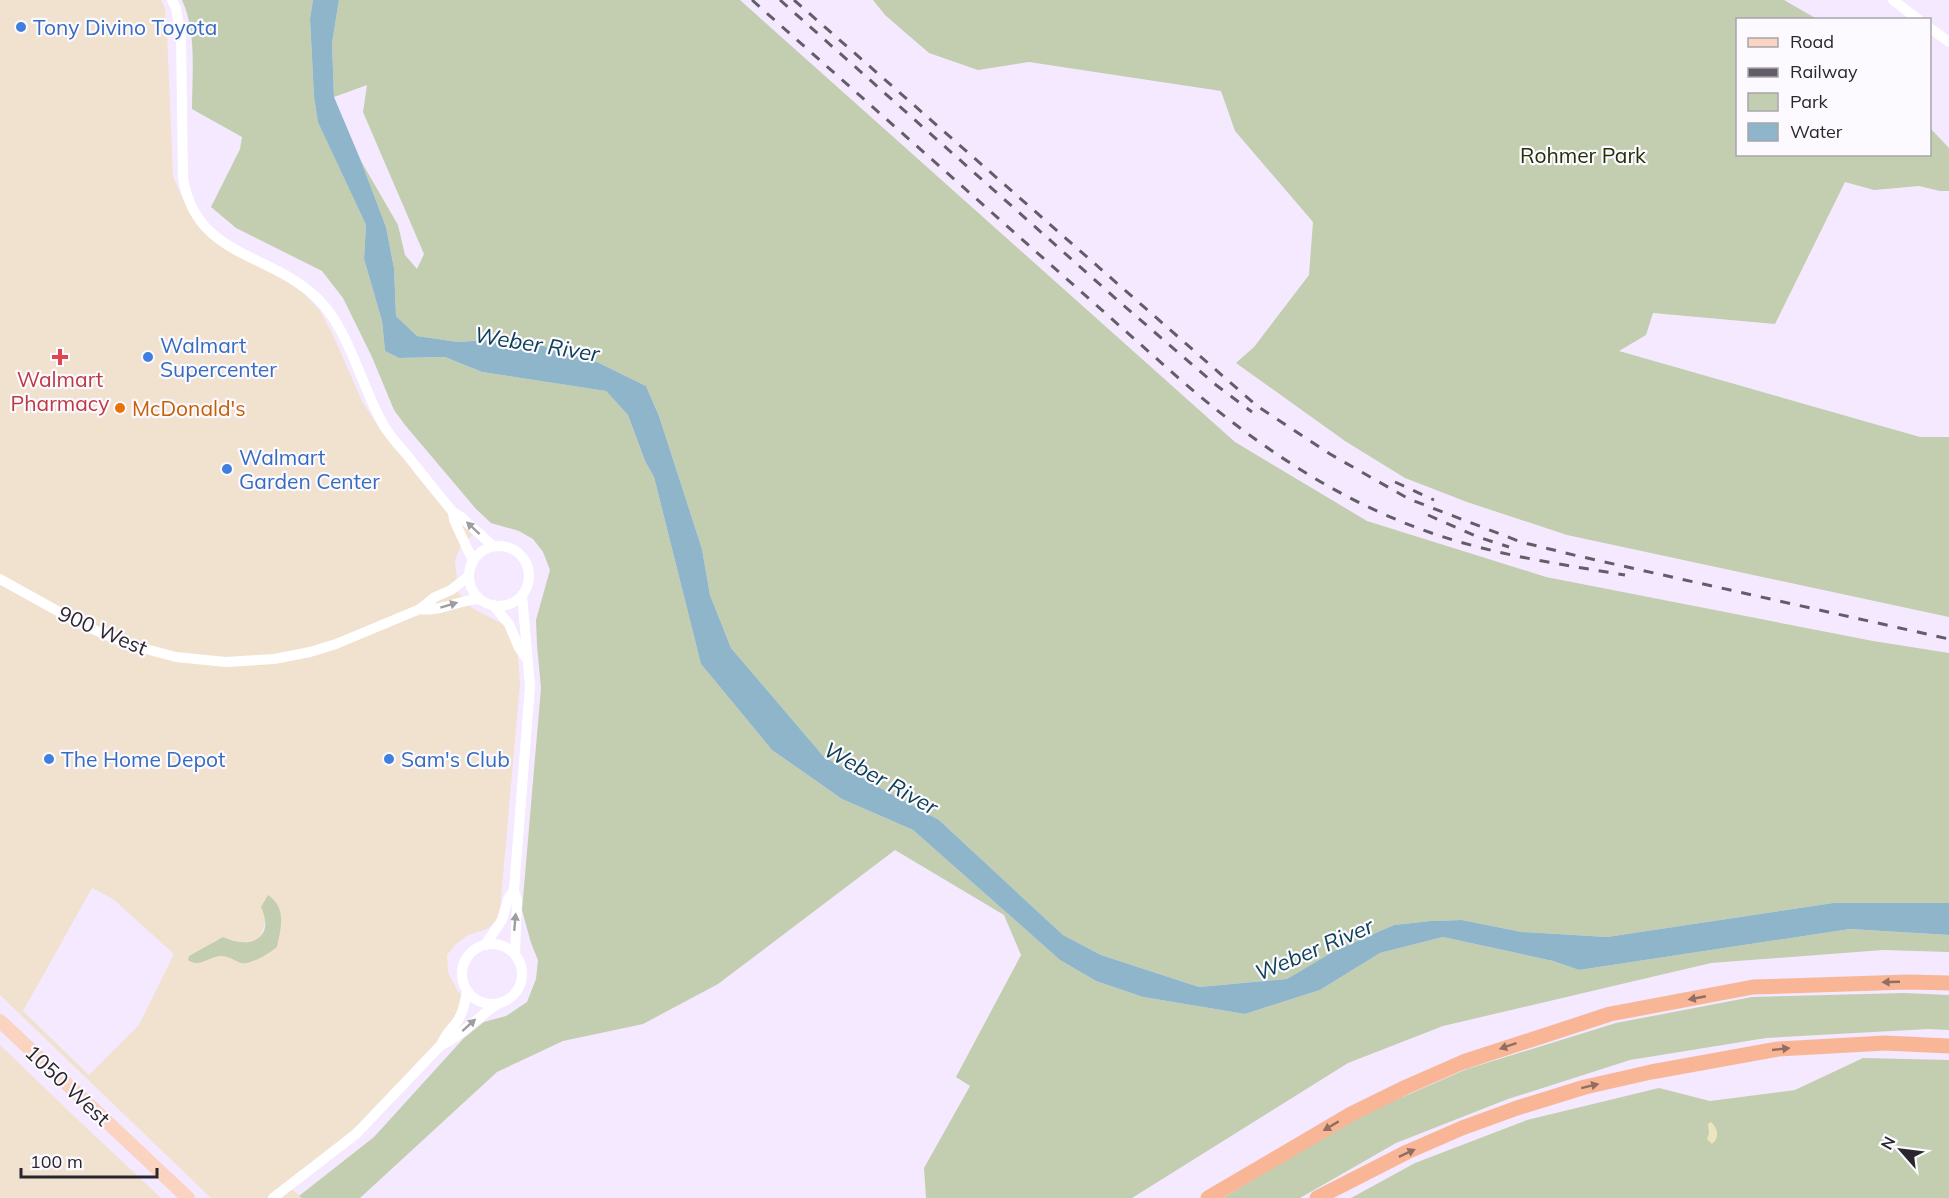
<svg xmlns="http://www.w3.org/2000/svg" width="1949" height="1198" font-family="Mulish,sans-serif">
  <rect width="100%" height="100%" fill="#f4e9fe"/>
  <g fill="#f1e1cf" fill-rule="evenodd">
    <path d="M0 0H161L165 8 167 33 173 177 181 195 194 219 300 289 320 311 333 335 362 401 380 429 473 535 462 543 455 560 458 592 472 608 508 627 517 644 520 683 500 910 495 922 487 929 468 935 456 944 447 955 448 972 458 992 469 1000 449 1029 358 1125 286 1184 302 1198H211L0 995ZM92 888 113 899 174 954 139 1025 89 1075 23 1011ZM266 918 267 954 238 962 231 956H216L211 944 216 940 234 943 257 941 261 937Z"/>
    <polygon points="0,1045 78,1120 161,1198 0,1198"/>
  </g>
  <g fill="#c2ceaf">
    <path d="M182 0H313L310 19 314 97 318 121 366 225 364 259 382 321 385 351 399 358 445 357 482 372 606 391 628 415 645 461 654 477 701 664 772 750 842 799 913 830 1060 960 1096 981 1143 997 1245 1014 1320 990 1380 953 1443 937 1553 961 1579 970 1850 929 1949 935V952L1883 950 1711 963 1443 1026 1348 1063 1132 1198H926L924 1168 970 1086 956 1077 1021 955 1004 915 895 850 718 984 643 1024 563 1041 497 1072 360 1198H302L299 1196 374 1137 464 1038 484 1022 506 1016 527 1002 536 979 538 960 531 943 522 910 541 688 537 645 536 620 550 570 543 552 533 539 519 531 491 523 476 509 405 425 394 410 372 357 343 298 322 271 236 228 211 207 240 149 242 137 192 109C192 74 197 32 182 0Z"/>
    <polygon points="339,0 740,0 1235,442 1367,521 1546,577 1873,641 1949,653 1949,903 1833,903 1607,937 1522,932 1462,920 1430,921 1394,925 1334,951 1287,979 1199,987 1101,955 1063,935 939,820 824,757 731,648 710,595 702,549 659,416 646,386 597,362 516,338 458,342 417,336 396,316 394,268 386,227 361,161 398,225 405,255 417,269 424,254 363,112 367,85 334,97 332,43"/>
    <polygon points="873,0 1784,0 1817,19 1738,20 1738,154 1930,154 1930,128 1949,148 1949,191 1940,191 1919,186 1874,190 1845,182 1775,324 1653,313 1646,335 1619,351 1920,437 1949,437 1949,617 1567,535 1467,502 1405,478 1345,441 1236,363 1254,347 1309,275 1313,222 1235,131 1221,91 1029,62 978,70 929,53 885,15"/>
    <path d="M268 895C287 908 281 927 277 947 268 954 258 960 247 963 237 965 234 956 220 956 208 957 199 968 188 960L189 956 223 937C249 950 276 939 261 907Z"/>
    <polygon points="1904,993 1949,995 1949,1030 1928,1029 1766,1038 1630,1060 1508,1099 1396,1143 1300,1198 1223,1198 1350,1120 1467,1069 1616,1023 1752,997"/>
    <polygon points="1863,1058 1949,1060 1949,1198 1351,1198 1415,1163 1527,1120 1659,1088 1710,1101 1795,1090"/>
  </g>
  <path fill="#eee5bf" d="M1711 1122C1718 1128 1720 1138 1712 1144L1707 1139 1709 1133 1708 1124Z"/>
  <polygon fill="#8eb5ca" points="313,0 339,0 332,43 334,97 361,161 386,227 394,268 396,316 417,336 458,342 516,338 597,362 646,386 659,416 702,549 710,595 731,648 824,757 939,820 1063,935 1101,955 1199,987 1287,979 1334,951 1394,925 1430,921 1462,920 1522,932 1607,937 1833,903 1949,903 1949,935 1850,929 1579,970 1553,961 1443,937 1380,953 1320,990 1245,1014 1143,997 1096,981 1060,960 913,830 842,799 772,750 701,664 654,477 645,461 628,415 606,391 482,372 445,357 399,358 385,351 382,321 364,259 366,225 318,122 314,97 310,19"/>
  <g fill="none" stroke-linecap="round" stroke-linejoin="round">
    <g stroke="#fff" stroke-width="10">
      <path d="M172 0 176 8 181 37 183 178C196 257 268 252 316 297 350 329 361 387 384 426 390 436 399 446 407 455 422 474 437 493 453 512L461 517 493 546"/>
      <polyline points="1893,0 1919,20"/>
      <polyline points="1930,28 1949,42"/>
      <polyline points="453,512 454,520 473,561"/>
      <circle cx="499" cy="576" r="30"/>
      <polyline points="0,579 81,624 127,644 176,657 226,662 274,659 310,652 336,644 420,609 435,597 451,590 469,576"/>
      <polyline points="493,605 509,624 519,648 526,658"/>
      <path d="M420 609C440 612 459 600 479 599"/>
      <circle cx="492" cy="974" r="30"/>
      <polyline points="485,945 502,920 508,899 514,890"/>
      <polyline points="515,954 517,901 514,890 530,686 522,595"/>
      <path d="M441 1045C458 1039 479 1016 496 1005"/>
      <path d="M273 1198 356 1134 441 1045C445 1034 452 1029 458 1020 464 1011 465 1001 467 991"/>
    </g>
    <polyline stroke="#fbd3c1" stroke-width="14" points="0,1021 188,1198"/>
    <g stroke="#f9b697" stroke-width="15">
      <polyline points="1208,1198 1351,1114 1406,1087 1463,1062 1610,1014 1753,987 1908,982 1949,983"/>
      <polyline points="1317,1198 1407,1152 1462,1128 1517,1108 1585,1087 1651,1072 1778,1049 1885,1043 1949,1046"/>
    </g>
    <g stroke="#635d68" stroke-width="3" stroke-dasharray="10 10" stroke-linecap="butt">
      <path d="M752 0 1183 382C1273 459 1366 519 1482 548 1529 560 1577 567 1625 575"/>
      <polyline points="780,0 1123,305 1216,385 1252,412"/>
      <polyline points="794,0 1257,406 1330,454 1409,499 1521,542 1578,556 1949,639"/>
      <polyline points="1395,482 1434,500"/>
      <polyline points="1428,515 1478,537 1509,547"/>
    </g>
  </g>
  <defs><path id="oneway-solid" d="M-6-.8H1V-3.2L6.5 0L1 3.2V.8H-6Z" transform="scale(1.5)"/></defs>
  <g fill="#9f9da1">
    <use href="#oneway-solid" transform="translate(473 528) rotate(-137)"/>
    <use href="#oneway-solid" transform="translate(449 605) rotate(-17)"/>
    <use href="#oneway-solid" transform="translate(515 922) rotate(-85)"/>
    <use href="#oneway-solid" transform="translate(469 1025) rotate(-42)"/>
  </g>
  <g fill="#926e62">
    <use href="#oneway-solid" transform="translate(1891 982) rotate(178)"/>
    <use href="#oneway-solid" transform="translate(1697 998) rotate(169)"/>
    <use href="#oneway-solid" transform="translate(1508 1046) rotate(161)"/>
    <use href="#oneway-solid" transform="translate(1781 1049) rotate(-6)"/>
    <use href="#oneway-solid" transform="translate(1590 1086) rotate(-14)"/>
    <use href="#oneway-solid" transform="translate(1331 1126) rotate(149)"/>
    <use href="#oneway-solid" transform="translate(1407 1153) rotate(-25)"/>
  </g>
  <g fill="#3f7fe0" stroke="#fcfaff" stroke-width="2">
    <circle cx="21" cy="27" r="6"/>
    <circle cx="148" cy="357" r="6"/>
    <circle cx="227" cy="469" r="6"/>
    <circle cx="49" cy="759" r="6"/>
    <circle cx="389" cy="759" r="6"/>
  </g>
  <path fill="#e0444e" stroke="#fcfaff" stroke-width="2" d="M57 348h6v6h6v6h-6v6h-6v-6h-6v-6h6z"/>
  <circle fill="#e8710a" stroke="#fcfaff" stroke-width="2" cx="120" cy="408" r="6"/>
  <g text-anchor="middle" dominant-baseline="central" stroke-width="4.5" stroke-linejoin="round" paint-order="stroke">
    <g font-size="21" fill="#366cbe" stroke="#fcfaff" text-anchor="start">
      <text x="33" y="27">Tony Divino Toyota</text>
      <text x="160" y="345">Walmart<tspan x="160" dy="24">Supercenter</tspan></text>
      <text x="239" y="457">Walmart<tspan x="239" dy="24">Garden Center</tspan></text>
      <text x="61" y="759">The Home Depot</text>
      <text x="401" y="759">Sam's Club</text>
    </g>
    <g font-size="21" fill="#232f04" stroke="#fcfaff">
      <text x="1583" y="155">Rohmer Park</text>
    </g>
    <g font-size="21" fill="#be3a42" stroke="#fcfaff">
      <text x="60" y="379">Walmart<tspan x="60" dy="24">Pharmacy</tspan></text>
    </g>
    <g font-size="21" fill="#c56008" stroke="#fcfaff" text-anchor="start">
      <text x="132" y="408">McDonald's</text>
    </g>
    <g font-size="21" fill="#2a262e" stroke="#fcfaff">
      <text transform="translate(103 630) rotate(23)">900 West</text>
      <text transform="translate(68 1085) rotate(43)">1050 West</text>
    </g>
    <g font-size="22" font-style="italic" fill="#0b4057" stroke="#fcfaff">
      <text transform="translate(537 344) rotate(9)">Weber River</text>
      <text transform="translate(881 778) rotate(29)">Weber River</text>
      <text transform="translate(1314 949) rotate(-23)">Weber River</text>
    </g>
  </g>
  <rect x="1736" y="18" width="195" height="138" fill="#fcfaff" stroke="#a8a5ab" stroke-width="1.5"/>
  <rect x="1748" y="38" width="30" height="9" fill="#fbd3c1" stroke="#a8a5ab" stroke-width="1.5"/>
  <text x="1790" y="48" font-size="18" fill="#2a262e">Road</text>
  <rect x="1748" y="68" width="30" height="9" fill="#635d68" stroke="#a8a5ab" stroke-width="1.5"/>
  <text x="1790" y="78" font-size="18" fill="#2a262e">Railway</text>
  <rect x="1748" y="93" width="30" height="18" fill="#c2ceaf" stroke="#a8a5ab" stroke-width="1.5"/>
  <text x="1790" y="108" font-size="18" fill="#2a262e">Park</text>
  <rect x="1748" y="123" width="30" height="18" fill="#8eb5ca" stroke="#a8a5ab" stroke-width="1.5"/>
  <text x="1790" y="138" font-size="18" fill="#2a262e">Water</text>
  <g transform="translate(1901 1150) rotate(298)" stroke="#fcfaff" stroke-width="4.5" paint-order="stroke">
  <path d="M0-4.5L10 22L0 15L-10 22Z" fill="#2a262e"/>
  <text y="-9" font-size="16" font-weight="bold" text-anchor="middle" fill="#2a262e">N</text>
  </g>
  <path d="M21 1168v9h136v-9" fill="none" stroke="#2a262e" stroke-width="3"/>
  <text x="30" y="1168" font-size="18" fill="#2a262e" stroke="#fcfaff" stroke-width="4.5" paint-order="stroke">100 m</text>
</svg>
